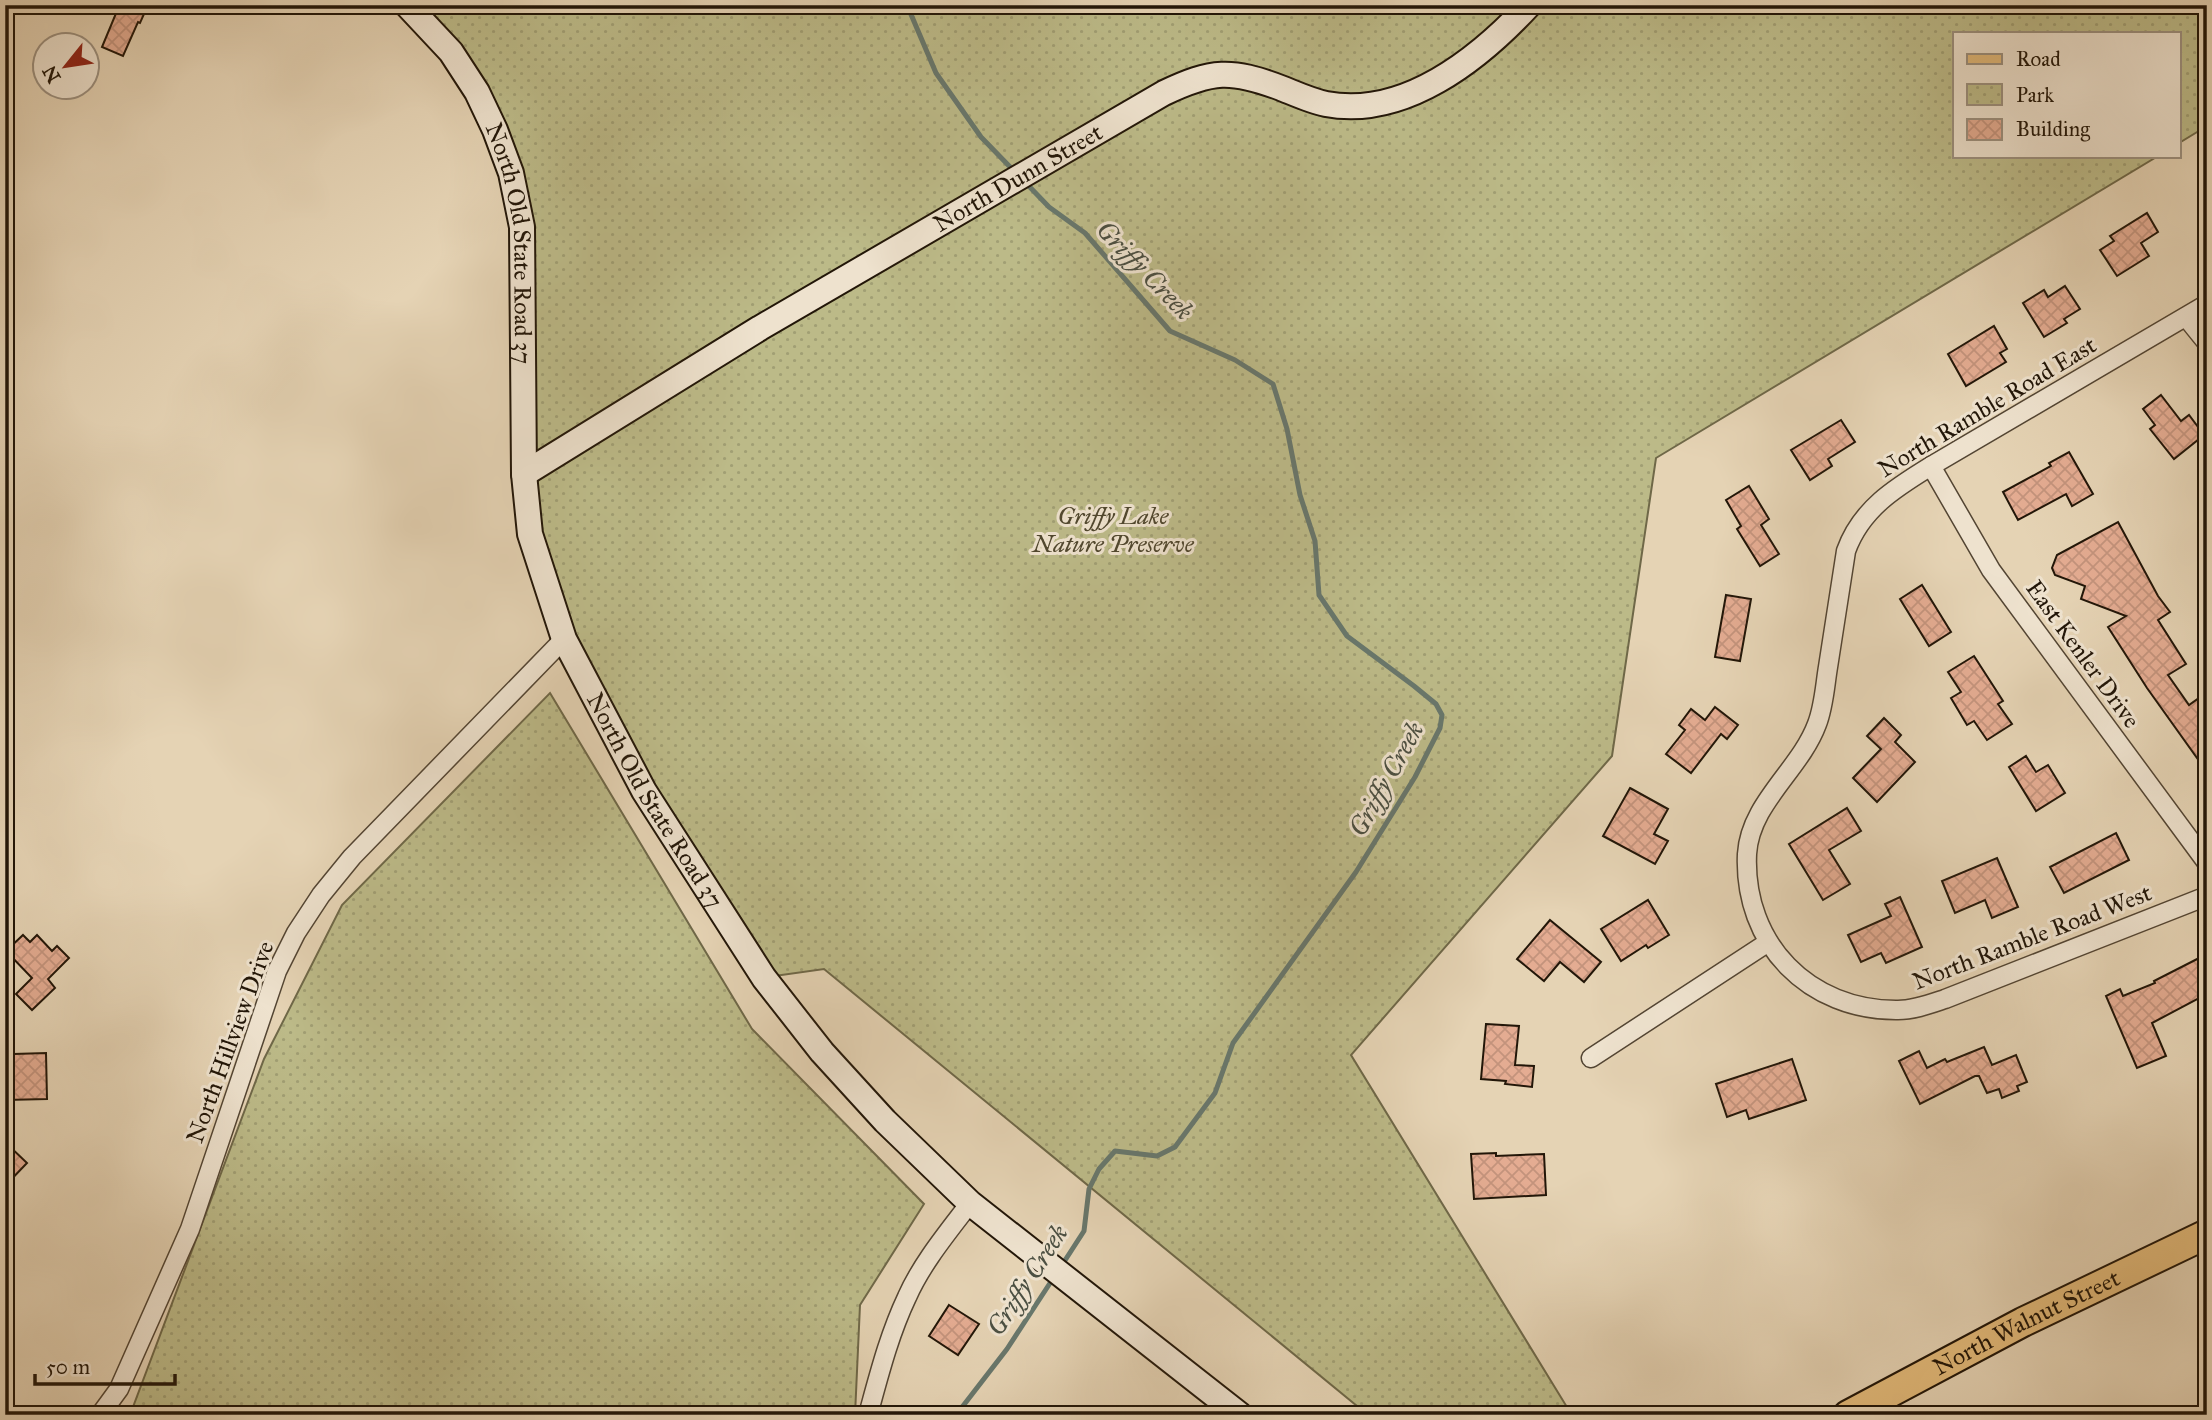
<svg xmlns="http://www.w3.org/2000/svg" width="2212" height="1420" font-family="'IM FELL Great Primer',serif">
  <defs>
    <pattern id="park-dots" width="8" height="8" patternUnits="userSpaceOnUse" patternTransform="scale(1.75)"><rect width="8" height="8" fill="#bcba88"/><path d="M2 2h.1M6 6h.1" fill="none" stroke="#a19f74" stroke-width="1.8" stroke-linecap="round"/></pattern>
    <pattern id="building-cross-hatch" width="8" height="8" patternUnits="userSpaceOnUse" patternTransform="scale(1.75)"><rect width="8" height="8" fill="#e4ac92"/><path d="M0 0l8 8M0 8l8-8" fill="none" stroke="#c3937c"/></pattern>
  </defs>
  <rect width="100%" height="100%" fill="#e5d3b4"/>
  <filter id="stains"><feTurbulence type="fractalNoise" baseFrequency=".00286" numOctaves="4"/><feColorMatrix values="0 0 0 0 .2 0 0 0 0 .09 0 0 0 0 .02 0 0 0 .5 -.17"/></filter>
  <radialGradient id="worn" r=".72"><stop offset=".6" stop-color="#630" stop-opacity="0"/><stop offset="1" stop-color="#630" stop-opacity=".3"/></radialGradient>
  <g fill="url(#park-dots)" stroke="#6f6848" stroke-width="2">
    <polygon points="407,5 2207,5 2207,126 2179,143 2179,33 1955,33 1955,156 2158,156 1656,458 1612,756 1351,1055 1570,1412 1567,1415 1368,1415 824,969 761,978 564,639 530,534 522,227 495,130"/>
    <polygon points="550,693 752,1029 924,1204 860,1305 855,1415 130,1415 264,1059 342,905"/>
  </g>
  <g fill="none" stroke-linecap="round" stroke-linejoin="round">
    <g stroke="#68776c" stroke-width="5">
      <polyline points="907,5 936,73 981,137 1014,171"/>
      <polyline points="1024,181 1049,207 1085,233 1170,331 1235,360 1273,384 1287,429 1300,495 1315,541 1319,595 1347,636 1414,686 1436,704 1442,715 1440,728 1415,777 1356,872 1233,1043 1215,1093 1175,1147 1157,1156 1115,1151 1099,1169 1089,1189 1084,1231 1062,1265"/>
      <polyline points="956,1415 1007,1349 1054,1277"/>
    </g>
  </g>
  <g fill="url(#building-cross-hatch)" stroke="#221608" stroke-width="2">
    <polygon points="104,5 148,5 140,23 138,22 123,56 102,47 117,11"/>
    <polygon points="2147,213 2158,232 2141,243 2149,256 2117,276 2100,250 2114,241 2110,236"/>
    <polygon points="2065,286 2080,309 2064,319 2067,323 2044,337 2023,303 2044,290 2048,297"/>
    <polygon points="1994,326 2007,349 2000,353 2006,362 1966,386 1948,354"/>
    <polygon points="2161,395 2181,421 2189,415 2204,435 2174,459 2150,429 2155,425 2143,409"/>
    <polygon points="1841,420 1855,442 1828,459 1832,466 1810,480 1791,450"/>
    <polygon points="2069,452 2093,494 2072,506 2066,494 2018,520 2003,492 2051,466 2049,463"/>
    <polygon points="1749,486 1769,519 1761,525 1779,554 1760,566 1737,529 1741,526 1726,500"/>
    <polygon points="2118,522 2158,596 2170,612 2158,620 2186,664 2168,675 2189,705 2199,698 2201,701 2207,697 2207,772 2147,688 2108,627 2126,616 2081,599 2085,586 2055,575 2052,568 2057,555"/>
    <polygon points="1922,585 1951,632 1929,646 1900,599"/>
    <polygon points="1726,595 1751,599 1740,661 1715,657"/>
    <polygon points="1974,656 2003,701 1998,704 2012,724 1987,740 1974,721 1967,725 1951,698 1961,692 1948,672"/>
    <polygon points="1715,707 1738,725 1727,739 1721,734 1691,773 1666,754 1685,730 1679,725 1691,709 1705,720"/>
    <polygon points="1884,718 1901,735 1895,742 1915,762 1877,802 1853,778 1881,749 1867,736"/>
    <polygon points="2026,756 2036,772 2048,765 2065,793 2036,811 2009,767"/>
    <polygon points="1630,788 1668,809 1654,834 1668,841 1655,864 1603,836"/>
    <polygon points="1847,808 1861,831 1829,850 1850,884 1823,900 1789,844"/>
    <polygon points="2116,833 2129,860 2064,893 2050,867"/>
    <polygon points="1997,858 2018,907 1992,918 1985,900 1955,913 1942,881"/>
    <polygon points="1900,897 1922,947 1886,963 1881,953 1861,962 1848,935 1891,916 1885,904"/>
    <polygon points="1648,900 1669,935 1648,948 1646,945 1621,961 1601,929"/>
    <polygon points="1550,920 1601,962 1584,982 1560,962 1544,981 1517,959"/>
    <polygon points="23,935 30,942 37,935 52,951 57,946 69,958 48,979 55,988 32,1010 16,994 32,978 6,951"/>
    <polygon points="2207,954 2207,994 2152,1023 2166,1056 2137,1068 2106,996 2120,989 2123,996 2155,983 2154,981"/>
    <polygon points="1486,1024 1519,1026 1515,1065 1534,1066 1532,1087 1505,1084 1506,1081 1481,1079"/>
    <polygon points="1984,1047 1992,1065 2016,1055 2027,1082 2017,1086 2019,1091 2002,1098 1999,1089 1987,1093 1979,1076 1975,1076 1920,1104 1899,1061 1919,1051 1927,1068 1945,1059 1947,1062"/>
    <polygon points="46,1053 47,1099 5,1100 5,1075 14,1075 14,1054"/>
    <polygon points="1792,1059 1806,1100 1749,1119 1746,1110 1727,1117 1716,1084"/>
    <polygon points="5,1142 27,1163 5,1186"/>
    <polygon points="1496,1153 1496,1156 1544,1154 1546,1195 1474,1199 1471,1154"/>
    <polygon points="949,1305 979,1324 958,1355 929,1336"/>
  </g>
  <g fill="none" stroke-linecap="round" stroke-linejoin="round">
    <defs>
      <g id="street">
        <path d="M2207 304 1931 466C1895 488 1861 509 1846 551 1840 589 1834 628 1828 667 1825 685 1824 706 1817 724 1800 770 1750 803 1747 854 1743 944 1809 1011 1898 1010 1914 1010 1930 1004 1945 999L2207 896"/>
        <polyline points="2186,317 2207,343"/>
        <polyline points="1931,466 1991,570 2207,863"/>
        <polyline points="1591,1058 1767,943"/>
        <polyline points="100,1415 119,1389 190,1229 277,971 296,933 321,895 352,857 564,639"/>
        <path d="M868 1415C879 1375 889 1335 907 1297 922 1263 948 1232 970 1203"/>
        <polyline points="2202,1415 2207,1413"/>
      </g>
      <g id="secondary">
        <path id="s1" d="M407 5 451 52 477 92 495 130 511 173 522 227 524 474 530 534 564 639 644 791 764 978 822 1052 885 1121 970 1203 1240 1415"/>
        <path id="s2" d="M524 474 760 328 1164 93C1212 70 1231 69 1281 88 1296 94 1311 101 1326 104 1404 119 1479 59 1529 5"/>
      </g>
      <g id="primary">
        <path id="s3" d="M1848 1415 2023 1322 2207 1234"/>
      </g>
    </defs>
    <use href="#street" stroke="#534533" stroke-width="21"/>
    <use href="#secondary" stroke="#221608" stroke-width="28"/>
    <use href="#primary" stroke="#221608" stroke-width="32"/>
    <use href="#street" stroke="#eee2ce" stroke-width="18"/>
    <use href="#secondary" stroke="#eee2ce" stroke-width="24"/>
    <use href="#primary" stroke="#e2ba7a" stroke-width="28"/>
  </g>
  <g text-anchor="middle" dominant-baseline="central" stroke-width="6" stroke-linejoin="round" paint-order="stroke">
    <g font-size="24" fill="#221608" stroke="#eee2ce">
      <text stroke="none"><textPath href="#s2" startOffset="576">North Dunn Street</textPath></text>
      <text stroke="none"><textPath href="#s1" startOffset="270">North Old State Road 37</textPath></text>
      <text transform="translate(1987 407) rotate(-31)">North Ramble Road East</text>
      <text transform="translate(2083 654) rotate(54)">East Kenler Drive</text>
      <text stroke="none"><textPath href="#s1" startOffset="858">North Old State Road 37</textPath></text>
      <text transform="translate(2032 937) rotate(-21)">North Ramble Road West</text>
      <text transform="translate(230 1042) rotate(-70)">North Hillview Drive</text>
      <text stroke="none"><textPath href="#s3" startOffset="201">North Walnut Street</textPath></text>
    </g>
    <g font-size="24" font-style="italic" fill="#50472e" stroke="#eee2ce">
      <text x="1113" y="516">Griffy Lake<tspan x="1113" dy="28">Nature Preserve</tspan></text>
    </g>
    <g font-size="26" font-style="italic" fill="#4b4f42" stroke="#eee2ce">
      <text transform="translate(1145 270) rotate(46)">Griffy Creek</text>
      <text transform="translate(1386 779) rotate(-61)">Griffy Creek</text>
      <text transform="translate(1027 1280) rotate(-57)">Griffy Creek</text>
    </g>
  </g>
  <rect width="2212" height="1420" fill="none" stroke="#e5d3b4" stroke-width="28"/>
  <rect x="7" y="7" width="2198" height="1406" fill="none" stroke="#221608" stroke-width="3.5"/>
  <rect x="14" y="14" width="2184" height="1392" fill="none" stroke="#221608" stroke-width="2"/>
  <rect x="1953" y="32" width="228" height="126" fill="#eee2ce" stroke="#9c907f" stroke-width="2"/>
  <rect x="1967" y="54" width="35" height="10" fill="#e2ba7a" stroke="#9c907f" stroke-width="2"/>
  <text x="2016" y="66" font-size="21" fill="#221608">Road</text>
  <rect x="1967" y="84" width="35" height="21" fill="url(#park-dots)" stroke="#9c907f" stroke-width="2"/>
  <text x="2016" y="102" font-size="21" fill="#221608">Park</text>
  <rect x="1967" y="119" width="35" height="21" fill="url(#building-cross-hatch)" stroke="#9c907f" stroke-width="2"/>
  <text x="2016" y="136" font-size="21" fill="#221608">Building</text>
  <g transform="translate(66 66) rotate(240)"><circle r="33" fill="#eee2ce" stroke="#9c907f" stroke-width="2"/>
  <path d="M0-5L12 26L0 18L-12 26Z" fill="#8f2418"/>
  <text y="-10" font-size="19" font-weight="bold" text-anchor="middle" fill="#221608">N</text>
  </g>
  <path d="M35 1374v10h140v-10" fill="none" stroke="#221608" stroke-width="3.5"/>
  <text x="46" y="1374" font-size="21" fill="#221608" stroke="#eee2ce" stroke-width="5" paint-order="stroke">50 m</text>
  <rect width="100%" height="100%" filter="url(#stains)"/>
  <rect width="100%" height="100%" fill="url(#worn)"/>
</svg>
